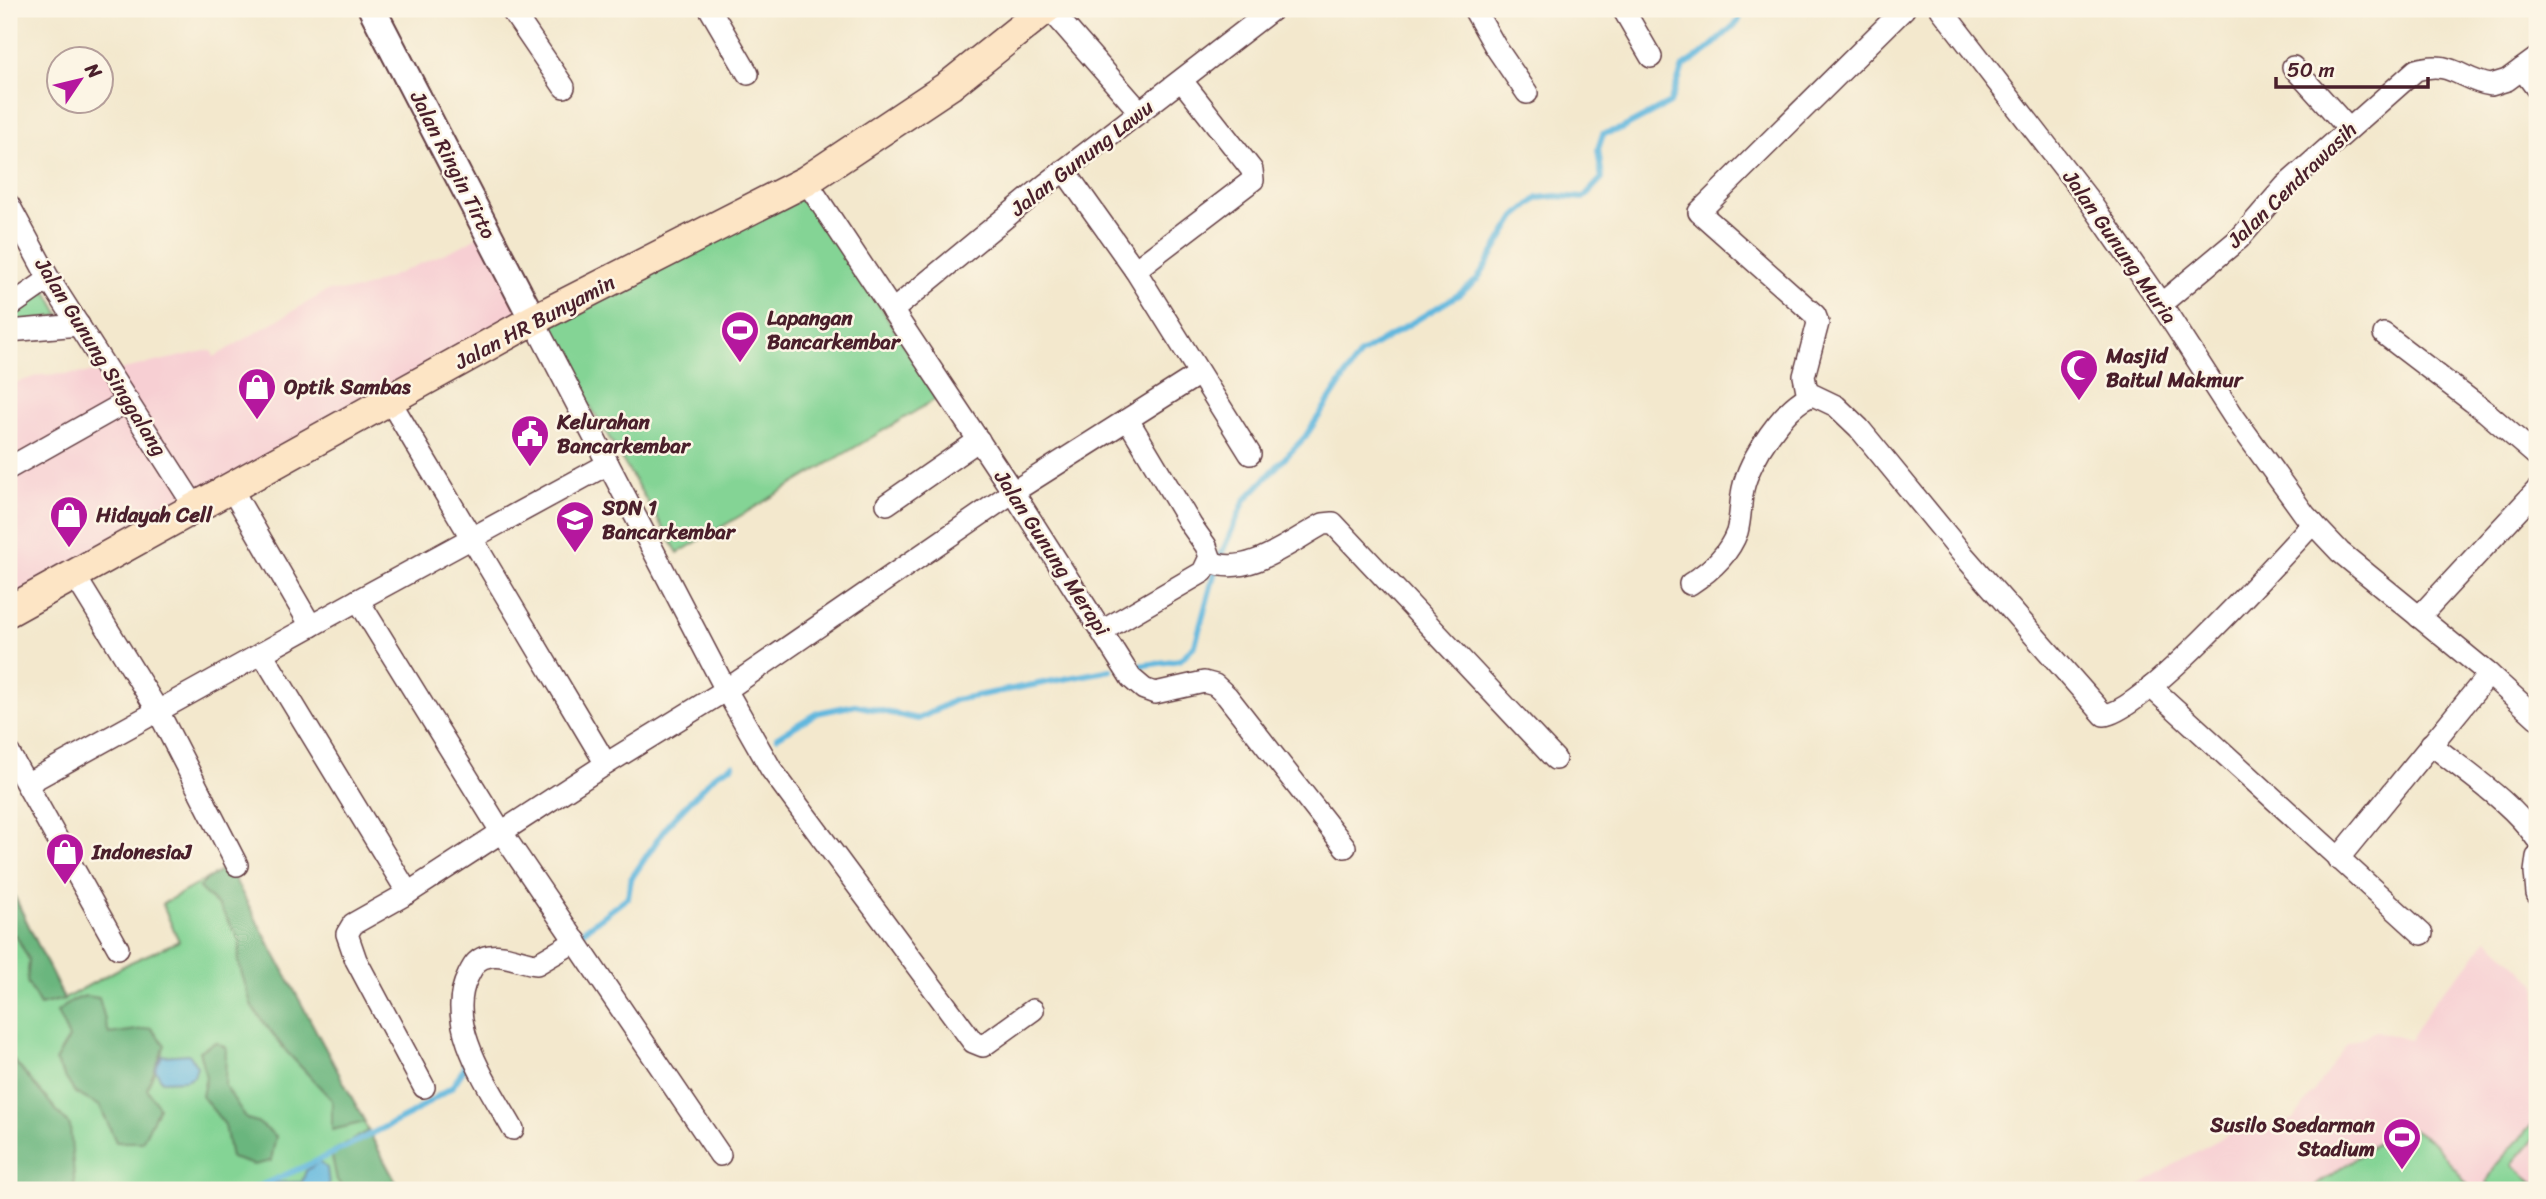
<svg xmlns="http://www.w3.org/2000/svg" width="2546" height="1199" font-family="Sriracha,sans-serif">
  <rect width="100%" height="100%" fill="#fcf5e5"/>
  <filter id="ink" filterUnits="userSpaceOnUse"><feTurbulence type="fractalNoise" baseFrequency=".0143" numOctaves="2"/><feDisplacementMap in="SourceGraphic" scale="14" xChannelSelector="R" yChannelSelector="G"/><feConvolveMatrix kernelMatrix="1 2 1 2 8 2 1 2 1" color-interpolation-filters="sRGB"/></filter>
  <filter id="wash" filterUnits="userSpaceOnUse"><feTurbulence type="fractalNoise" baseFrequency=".00686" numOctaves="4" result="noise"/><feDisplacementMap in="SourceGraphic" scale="28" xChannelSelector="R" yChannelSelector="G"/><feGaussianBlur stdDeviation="1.57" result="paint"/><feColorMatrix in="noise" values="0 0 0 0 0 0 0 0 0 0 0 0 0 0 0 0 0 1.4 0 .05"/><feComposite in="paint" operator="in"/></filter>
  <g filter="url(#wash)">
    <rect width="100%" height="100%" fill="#f3e8cd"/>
    <g fill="#f7cfd3">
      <polygon points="487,231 533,320 9,612 9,385 41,375 110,372 205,351 212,351 214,357 327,291 358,290 376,283 461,246"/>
      <polygon points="2487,938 2537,984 2537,1190 2134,1190 2181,1160 2236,1130 2268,1130 2295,1118 2347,1044 2376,1031 2410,1040 2436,998 2469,964"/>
    </g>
    <g fill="#84d495" stroke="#677a60" stroke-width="2">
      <polygon points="802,175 936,399 678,553 544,329"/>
      <polygon points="46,290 60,315 9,325 9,311"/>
      <polygon points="228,867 400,1190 9,1190 9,885 64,999 131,962 179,941 162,904"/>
      <polygon points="2537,1119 2537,1135 2512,1164 2537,1185 2537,1190 2498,1190 2486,1183 2496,1165"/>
      <polygon points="2413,1129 2435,1144 2471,1189 2475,1190 2309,1190 2397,1130"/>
    </g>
    <g fill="#6bb67e" stroke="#5a6a54" stroke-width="2">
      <polygon points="228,867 365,1122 332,1130 332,1100 286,1051 252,1007 238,961 240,940 220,908 199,888 207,879"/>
      <polygon points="9,885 64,999 40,1005 27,982 29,960 16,935 9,938"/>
      <polygon points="85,996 99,998 109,1034 151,1028 165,1045 147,1089 159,1107 142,1142 116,1142 100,1106 75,1093 55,1061 69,1038 57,1012 72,1001"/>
      <polygon points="216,1042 226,1048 225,1086 247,1119 257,1122 276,1136 271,1161 254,1165 231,1158 225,1125 202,1096 206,1077 199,1051"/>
      <polygon points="9,1055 70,1126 75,1190 19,1190 9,1185"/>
      <polygon points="368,1131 400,1190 344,1190 337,1180 331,1152"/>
    </g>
    <g fill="#61b7de" stroke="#566b84" stroke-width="2">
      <polygon points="189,1054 197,1066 194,1076 185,1080 162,1081 155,1069 162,1056"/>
      <polygon points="319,1162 327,1168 329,1185 321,1190 267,1190 276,1183 302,1182 306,1171"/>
    </g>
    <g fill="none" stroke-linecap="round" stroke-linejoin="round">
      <g stroke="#61b7de" stroke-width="6">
        <polyline points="1138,666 1180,660 1195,645 1217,564 1245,500 1305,437 1360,354 1458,295 1477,280 1515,217 1538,198 1556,196 1583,198 1602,178 1598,149 1603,134 1621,129 1670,103 1683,67 1705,52 1738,22 1743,9"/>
        <polyline points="777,737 817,713 855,705 918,719 955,700 1111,670"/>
        <polyline points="578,935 628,897 631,879 669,823 716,774 733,765"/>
        <polyline points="251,1190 317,1161 409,1115 452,1087 464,1069 464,1056"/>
      </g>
    </g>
  </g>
  <g filter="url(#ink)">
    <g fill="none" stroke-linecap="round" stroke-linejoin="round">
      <defs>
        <g id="minor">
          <polyline points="511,9 564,87"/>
          <polyline points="710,9 748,74"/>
          <polyline points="1050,9 1140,112"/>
          <polyline points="1474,9 1495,46 1527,93"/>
          <polyline points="1623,9 1651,57"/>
          <polyline points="1941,9 2088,199 2161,304 2234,417 2305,515 2340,552 2489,674 2537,718"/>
          <polyline points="2293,67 2348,128"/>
          <polyline points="2522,69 2537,89"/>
          <polyline points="1064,170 1135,270 1250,454"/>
          <polyline points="806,181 1013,492 1131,678 1144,689 1155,693 1204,682 1215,685 1227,696 1345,847"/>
          <polyline points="9,205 49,279 195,507"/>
          <polyline points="1135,270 1253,180 1252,170 1182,81"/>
          <path d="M2161 304 2240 238 2285 186 2416 70C2451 59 2460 80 2491 85L2507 80 2537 58"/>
          <polyline points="9,307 49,279"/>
          <polyline points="892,311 1045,185 1273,9"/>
          <polyline points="533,320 726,690 771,769 973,1042 983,1046 1033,1010"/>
          <polyline points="9,331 79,325"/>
          <polyline points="2384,334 2486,412 2537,456"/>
          <polyline points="1808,396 1804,376 1818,323 1815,315 1699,212 1904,9"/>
          <polyline points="390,401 606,764"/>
          <polyline points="9,468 128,401"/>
          <polyline points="231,488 311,626"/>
          <polyline points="887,504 979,440"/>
          <path d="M1209 561C1246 579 1291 541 1323 524L1333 523 1555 759"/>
          <polyline points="75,576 158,711 237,865"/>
          <path d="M1690 584C1709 572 1729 554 1737 532 1741 518 1740 503 1743 489 1749 460 1785 404 1813 395L1836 406 1859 428 1964 556 2104 715C2143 712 2280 559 2313 523"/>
          <polyline points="358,600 502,833 720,1155"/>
          <polyline points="2419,617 2537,490"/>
          <polyline points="1102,631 1203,572 1210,557 1206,546 1191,525 1128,420"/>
          <polyline points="262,653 408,893"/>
          <polyline points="2151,687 2422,934"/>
          <path d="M2431 744C2465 772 2513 803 2537 839"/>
          <polyline points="9,753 118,948"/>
          <polyline points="28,783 358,600 608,464"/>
          <polyline points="2537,857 2535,872 2537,894"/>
          <polyline points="2338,859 2489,674"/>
          <polyline points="424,1087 356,960 347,934 353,924 408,893 606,764 726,690 1013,492 1199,374"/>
          <path d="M513 1129C490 1088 443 1024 468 976 473 966 476 958 490 956 505 953 522 963 537 964L576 941"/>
        </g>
        <polyline id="tertiary" points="372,9 533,320"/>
        <polyline id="secondary" points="9,611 533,320 806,181 950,85 1045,9"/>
      </defs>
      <use href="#minor" stroke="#633d43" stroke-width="24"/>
      <use href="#tertiary" stroke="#633d43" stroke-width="30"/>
      <use href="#secondary" stroke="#633d43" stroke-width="33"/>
      <use href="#minor" stroke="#fff" stroke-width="21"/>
      <use href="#tertiary" stroke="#fff" stroke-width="26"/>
      <use href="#secondary" stroke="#fde5c5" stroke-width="30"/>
    </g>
  </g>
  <defs>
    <symbol id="stadium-pin" viewBox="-11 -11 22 30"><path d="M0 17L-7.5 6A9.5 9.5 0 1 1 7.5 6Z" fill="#b5179e" stroke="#fcf5e5"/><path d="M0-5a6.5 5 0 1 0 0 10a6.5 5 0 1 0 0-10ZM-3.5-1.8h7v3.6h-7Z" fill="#fff"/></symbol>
    <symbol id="mosque-pin" viewBox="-11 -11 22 30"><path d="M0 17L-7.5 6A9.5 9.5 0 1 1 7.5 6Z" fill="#b5179e" stroke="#fcf5e5"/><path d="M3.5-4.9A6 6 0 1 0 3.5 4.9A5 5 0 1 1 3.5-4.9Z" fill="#fff"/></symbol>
    <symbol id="shop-pin" viewBox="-11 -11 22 30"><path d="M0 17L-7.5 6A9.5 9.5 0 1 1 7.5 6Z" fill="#b5179e" stroke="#fcf5e5"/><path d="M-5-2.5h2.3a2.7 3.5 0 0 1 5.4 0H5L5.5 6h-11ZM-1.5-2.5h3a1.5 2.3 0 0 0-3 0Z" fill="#fff"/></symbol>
    <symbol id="civic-pin" viewBox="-11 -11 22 30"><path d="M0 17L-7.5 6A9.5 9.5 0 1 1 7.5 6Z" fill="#b5179e" stroke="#fcf5e5"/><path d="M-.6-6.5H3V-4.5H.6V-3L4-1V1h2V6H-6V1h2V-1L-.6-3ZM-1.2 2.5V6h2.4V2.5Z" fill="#fff"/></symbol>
    <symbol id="school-pin" viewBox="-11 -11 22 30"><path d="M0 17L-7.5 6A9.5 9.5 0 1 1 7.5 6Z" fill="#b5179e" stroke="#fcf5e5"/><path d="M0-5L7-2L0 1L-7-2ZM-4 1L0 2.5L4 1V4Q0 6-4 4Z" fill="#fff"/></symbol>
  </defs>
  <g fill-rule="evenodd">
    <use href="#stadium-pin" x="718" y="308" width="44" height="60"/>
    <use href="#mosque-pin" x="2057" y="346" width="44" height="60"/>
    <use href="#shop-pin" x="235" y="365" width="44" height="60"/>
    <use href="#civic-pin" x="508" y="412" width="44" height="60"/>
    <use href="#shop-pin" x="47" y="493" width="44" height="60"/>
    <use href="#school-pin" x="553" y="498" width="44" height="60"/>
    <use href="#shop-pin" x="43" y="830" width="44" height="60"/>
    <use href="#stadium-pin" x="2380" y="1115" width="44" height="60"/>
  </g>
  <g text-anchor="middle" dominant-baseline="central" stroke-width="5" stroke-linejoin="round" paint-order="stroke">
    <g font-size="21" fill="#4a1f2b" stroke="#fcf5e5">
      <text transform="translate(1082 158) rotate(-38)">Jalan Gunung Lawu</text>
      <text transform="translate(453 165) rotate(63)">Jalan Ringin Tirto</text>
      <text transform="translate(2292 185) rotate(-44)">Jalan Cendrawasih</text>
      <text transform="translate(2120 247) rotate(55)">Jalan Gunung Muria</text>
      <text transform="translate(535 322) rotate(-28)">Jalan HR Bunyamin</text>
      <text transform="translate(101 357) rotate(58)">Jalan Gunung Singgalang</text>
      <text transform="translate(1052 553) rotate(57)">Jalan Gunung Merapi</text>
    </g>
    <g font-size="21" font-weight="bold" fill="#4a1f2b" stroke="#fcf5e5" text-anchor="start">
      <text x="767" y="318">Lapangan<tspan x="767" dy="24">Bancarkembar</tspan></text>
      <text x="2106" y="356">Masjid<tspan x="2106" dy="24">Baitul Makmur</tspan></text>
      <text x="284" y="387">Optik Sambas</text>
      <text x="557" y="422">Kelurahan<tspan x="557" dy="24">Bancarkembar</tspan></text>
      <text x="602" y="508">SDN 1<tspan x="602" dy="24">Bancarkembar</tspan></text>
      <text x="96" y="515">Hidayah Cell</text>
      <text x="92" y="852">IndonesiaJ</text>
      <text x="2375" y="1125" text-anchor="end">Susilo Soedarman<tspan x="2375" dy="24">Stadium</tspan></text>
    </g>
  </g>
  <rect width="2546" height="1199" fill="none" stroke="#fcf5e5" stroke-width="35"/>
  <g transform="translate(80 80) rotate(55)"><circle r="33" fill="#fcf5e5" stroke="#b59f9b" stroke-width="2"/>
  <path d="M0-5L12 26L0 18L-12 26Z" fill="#b5179e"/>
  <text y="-10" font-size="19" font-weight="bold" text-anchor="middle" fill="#4a1f2b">N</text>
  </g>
  <path d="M2276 77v10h152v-10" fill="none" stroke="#4a1f2b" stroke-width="3.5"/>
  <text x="2287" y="77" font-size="21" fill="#4a1f2b" stroke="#fcf5e5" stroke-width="5" paint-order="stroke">50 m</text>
</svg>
